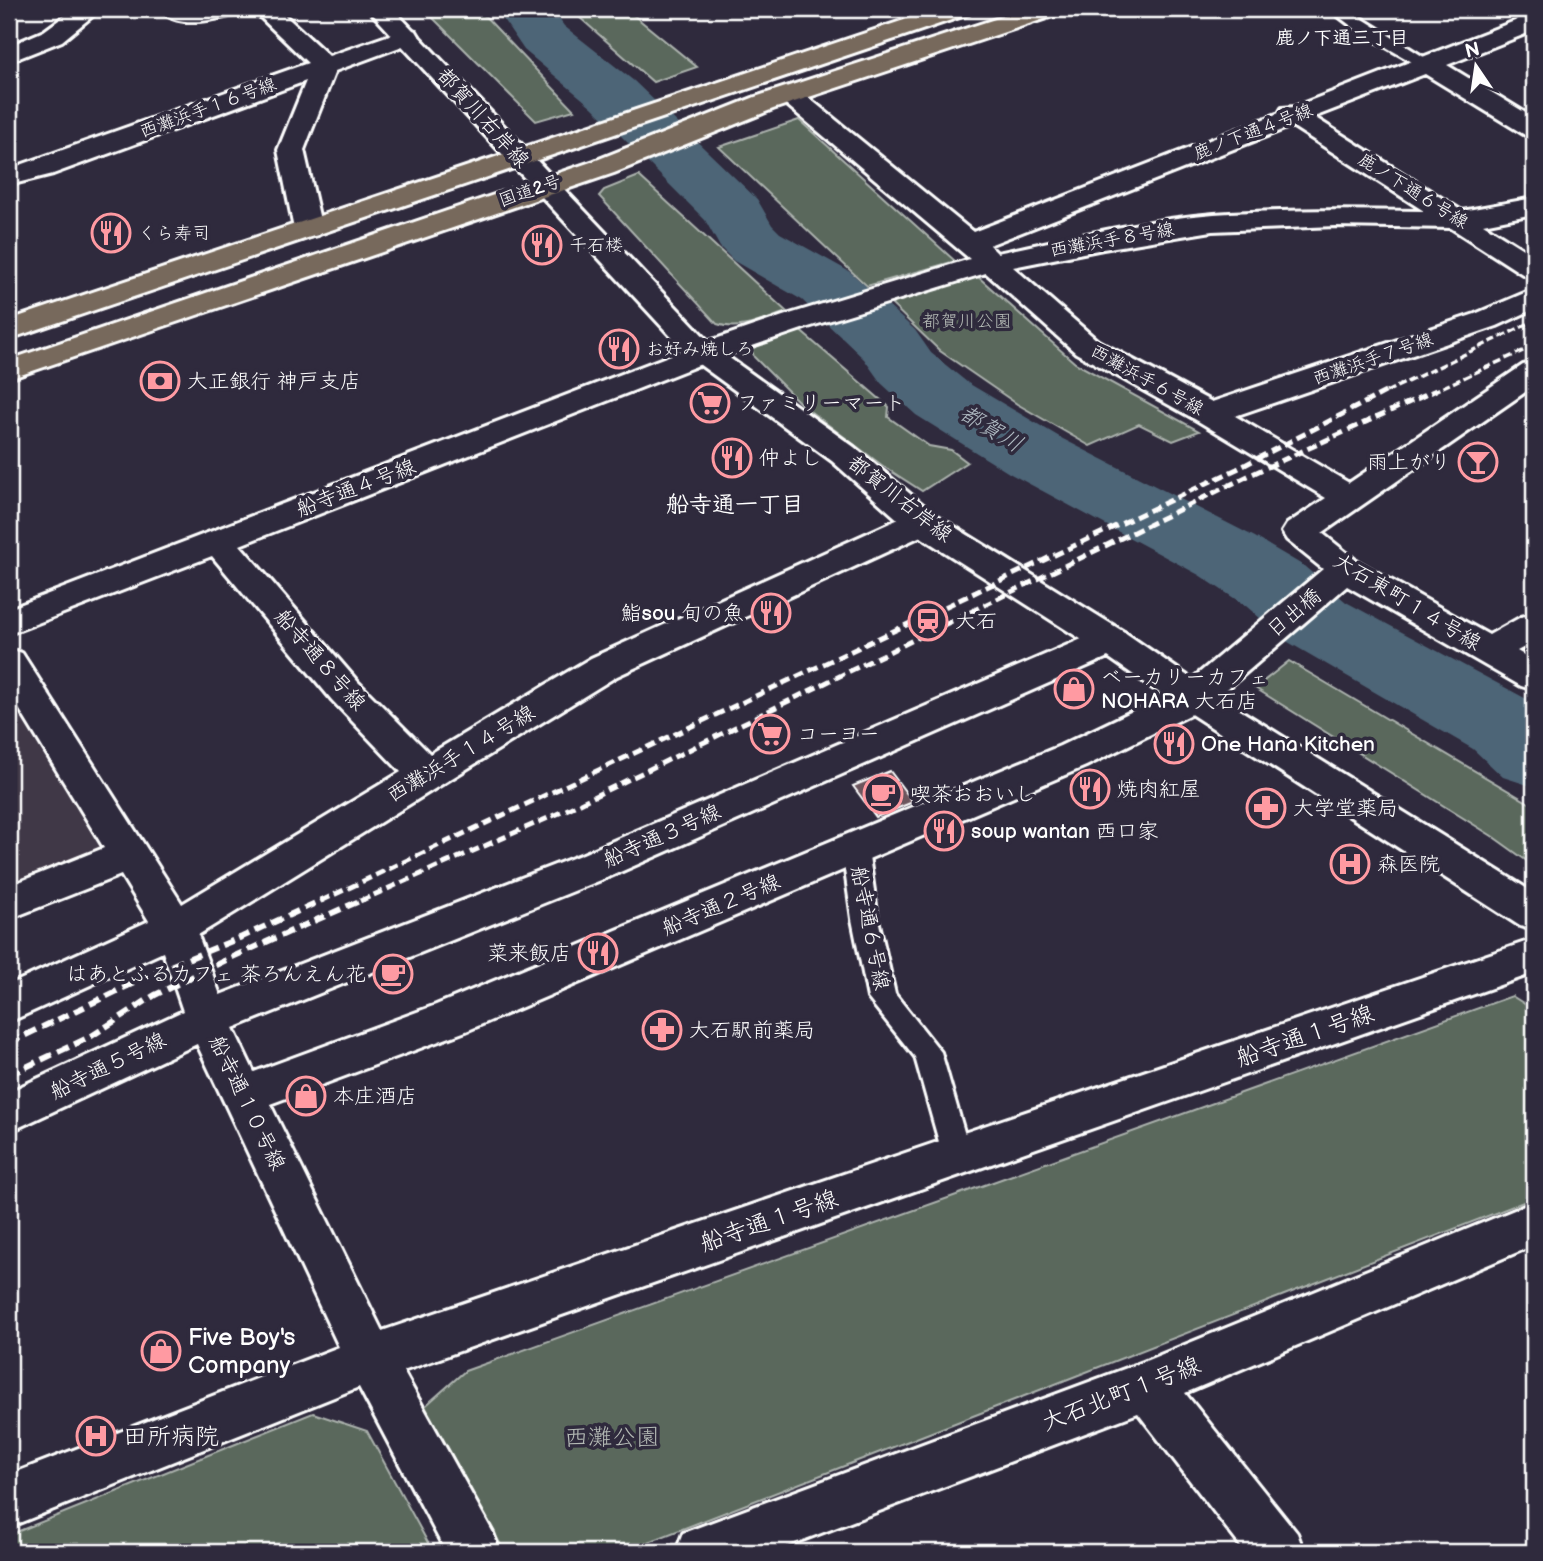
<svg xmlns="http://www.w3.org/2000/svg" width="1543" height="1561" font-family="'Balsamiq Sans','Klee One',sans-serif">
  <rect width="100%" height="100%" fill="#2f2a3d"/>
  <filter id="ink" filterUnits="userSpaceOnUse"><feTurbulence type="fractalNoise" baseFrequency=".0143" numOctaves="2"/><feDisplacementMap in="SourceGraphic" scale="14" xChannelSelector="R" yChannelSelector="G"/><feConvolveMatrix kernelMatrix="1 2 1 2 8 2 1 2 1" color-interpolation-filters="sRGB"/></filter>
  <g filter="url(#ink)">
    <polygon fill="#413747" points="9,698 101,849 9,885"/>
    <g fill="#5a675c" stroke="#acb3ae" stroke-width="2">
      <polygon points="424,9 458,9 482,13 574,110 536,121"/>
      <polygon points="570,9 626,9 697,67 653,82"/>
      <polygon points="799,120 955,261 867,286 719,147"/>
      <path d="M639 176 787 312C765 319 740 332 717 324L599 196 604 190Z"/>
      <polygon points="976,275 1075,363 1199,431 1173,441 1139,424 1090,446 1017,404 940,351 891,304"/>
      <polygon points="797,328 889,407 888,417 929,446 951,450 967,462 922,491 883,466 803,406 754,357 751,347 762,339"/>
      <polygon points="1289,661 1534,806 1534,866 1492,836 1255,688"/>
      <polygon points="1512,996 1534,1010 1534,1198 623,1552 505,1552 423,1408 465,1371"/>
      <polygon points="313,1413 367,1431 433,1552 9,1552 9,1535"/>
    </g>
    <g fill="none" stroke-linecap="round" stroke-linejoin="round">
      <polygon fill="#4d6577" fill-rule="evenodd" points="496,9 552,9 564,26 634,81 757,199 772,225 780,233 850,272 915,330 931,353 968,383 1063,439 1255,537 1304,566 1346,602 1534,703 1534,787 1503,777 1473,749 1288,642 1246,606 1199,575 1009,473 916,415 881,383 864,359 802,300 734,261 720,247 705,220 592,107 524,50"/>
    </g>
    <polygon fill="#6c545d" stroke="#fff" stroke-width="2" points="890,771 913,802 876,817 853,786"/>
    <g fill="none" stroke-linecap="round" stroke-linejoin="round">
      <defs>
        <g id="lane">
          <polygon points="1329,9 1347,9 1435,64 1433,67 1421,67 1358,31"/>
          <polygon points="855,839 864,842 868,849 878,919 895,994 941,1052 971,1156 967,1165 957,1169 947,1165 943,1156 915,1057 868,998 852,919 842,849 846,842"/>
        </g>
        <g id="street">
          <polygon points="74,9 101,9 62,41 9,62 9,46 44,31"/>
          <path d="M161 9H242L239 14C218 19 175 30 161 9Z"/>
          <polygon points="252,9 278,9 329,56 407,29 416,31 419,36 416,41 335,71 304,150 322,229 318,235 308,237 298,235 294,229 278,150 306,81 53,174 9,185 9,169 308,63"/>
          <path d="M1534 9 1533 31 1447 65 1534 118V137L1525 135 1425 74 1314 117 1462 211 1534 198V214L1483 224 1534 256V278L1524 275 1451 228 1335 226 1212 231 1103 249 1013 267 1098 341 1212 402 1475 314 1534 289V309L1497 326 1235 416 1349 483 1523 365 1534 363V386L1322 533 1357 561 1489 635 1521 617 1534 614V642L1517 651 1534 661V690L1521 686 1347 586 1206 707 1086 766 466 1031 270 1104 382 1331 1534 939V973L403 1371 493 1533 500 1552H446L359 1387 9 1527V1475L339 1347 197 1044 9 1132V1092L183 1011 163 952 9 1022V985L149 921 121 875 9 919V886L104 848 9 692V649L22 653 182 904 401 772 332 700 212 556 9 634V609L692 347 783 316 970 259 781 100 777 95 781 90 790 87 799 90 973 232 1279 113 1282 108 1294 107 1515 21 1525 11ZM1292 126 1424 211C1354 210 1284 209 1214 214 1142 220 1068 238 997 253L989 245ZM986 273 1076 353 1198 421 1326 498 1287 524 1282 532 1287 540 1323 569 1192 679 1124 632 1111 628 1098 632 583 854 220 995 198 935 617 676 934 530 939 522 934 514 922 511 910 514 591 658 430 754 358 682 240 545 714 359 805 328ZM1108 657 1164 696 1060 746 436 1005 254 1072 233 1028 611 876Z"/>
          <polygon points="1534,1202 1534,1245 1185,1393 1297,1533 1304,1552 1245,1552 1138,1413 771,1552 676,1552 683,1533 702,1526 1143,1362"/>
        </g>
        <g id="secondary">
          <polygon points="368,9 393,9 714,347 854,447 934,514 1124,632 1129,641 1124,650 1111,654 1098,650 910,530 832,461 692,359"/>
          <polygon points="1193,685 1206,689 1534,893 1534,930 1520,926 1180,707 1175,698 1180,689"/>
        </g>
        <g id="highway">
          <polygon points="937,9 972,9 969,14 9,339 9,320"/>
          <polygon points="1026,9 1062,9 1059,14 773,109 614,173 9,379 9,360 594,161 755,97"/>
        </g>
      </defs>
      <use href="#lane" stroke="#fff" stroke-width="6"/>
      <use href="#street" stroke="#fff" stroke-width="6"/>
      <use href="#secondary" stroke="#fff" stroke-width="6"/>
      <use href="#highway" stroke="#fff" stroke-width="6"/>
      <use href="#lane" fill="#2f2a3d" fill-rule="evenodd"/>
      <use href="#street" fill="#2f2a3d" fill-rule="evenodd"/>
      <use href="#secondary" fill="#2f2a3d" fill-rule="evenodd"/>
      <use href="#highway" fill="#77695c" fill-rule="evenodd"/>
      <g stroke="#fff" stroke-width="3.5" stroke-dasharray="8 3.5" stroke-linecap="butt">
        <polyline points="1386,392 1534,321"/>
        <polyline points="1432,392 1534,346"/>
      </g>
      <g stroke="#fff" stroke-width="5" stroke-dasharray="10 5" stroke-linecap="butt">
        <polyline points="321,901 1237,469 1389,390"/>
        <polyline points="360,901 566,810 1248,476 1436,390"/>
      </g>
      <g stroke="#fff" stroke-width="6" stroke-dasharray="12 6" stroke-linecap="butt">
        <polyline points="9,1043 165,968 242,937 324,899"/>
        <polyline points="9,1075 90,1037 155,995 230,958 364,899"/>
      </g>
    </g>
  </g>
  <defs>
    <symbol id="restaurant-ring" viewBox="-11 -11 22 22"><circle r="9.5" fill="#2f2a3d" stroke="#ff9aa2" stroke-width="1.5"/><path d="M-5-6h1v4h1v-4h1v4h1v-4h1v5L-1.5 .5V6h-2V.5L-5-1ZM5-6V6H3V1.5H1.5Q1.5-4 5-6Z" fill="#ff9aa2"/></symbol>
    <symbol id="bank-ring" viewBox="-11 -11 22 22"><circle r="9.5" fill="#2f2a3d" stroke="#ff9aa2" stroke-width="1.5"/><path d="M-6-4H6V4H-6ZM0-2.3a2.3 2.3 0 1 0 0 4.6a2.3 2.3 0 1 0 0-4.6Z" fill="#ff9aa2"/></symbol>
    <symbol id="supermarket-ring" viewBox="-11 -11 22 22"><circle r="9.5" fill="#2f2a3d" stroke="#ff9aa2" stroke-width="1.5"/><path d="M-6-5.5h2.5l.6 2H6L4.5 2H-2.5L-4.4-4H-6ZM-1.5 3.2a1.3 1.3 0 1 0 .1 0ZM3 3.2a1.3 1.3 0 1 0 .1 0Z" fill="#ff9aa2"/></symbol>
    <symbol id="bar-ring" viewBox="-11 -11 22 22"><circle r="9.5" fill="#2f2a3d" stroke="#ff9aa2" stroke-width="1.5"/><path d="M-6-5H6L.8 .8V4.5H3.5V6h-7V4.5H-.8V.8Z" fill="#ff9aa2"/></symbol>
    <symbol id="station-ring" viewBox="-11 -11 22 22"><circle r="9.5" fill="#2f2a3d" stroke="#ff9aa2" stroke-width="1.5"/><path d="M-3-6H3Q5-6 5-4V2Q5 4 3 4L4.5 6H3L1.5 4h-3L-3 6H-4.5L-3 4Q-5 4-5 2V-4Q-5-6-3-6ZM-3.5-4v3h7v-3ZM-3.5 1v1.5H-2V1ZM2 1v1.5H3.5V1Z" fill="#ff9aa2"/></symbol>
    <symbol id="shop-ring" viewBox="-11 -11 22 22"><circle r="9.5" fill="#2f2a3d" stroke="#ff9aa2" stroke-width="1.5"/><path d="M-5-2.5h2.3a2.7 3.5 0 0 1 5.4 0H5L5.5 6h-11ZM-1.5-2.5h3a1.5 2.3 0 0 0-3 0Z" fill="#ff9aa2"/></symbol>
    <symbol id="cafe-ring" viewBox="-11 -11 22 22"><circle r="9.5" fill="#2f2a3d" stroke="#ff9aa2" stroke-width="1.5"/><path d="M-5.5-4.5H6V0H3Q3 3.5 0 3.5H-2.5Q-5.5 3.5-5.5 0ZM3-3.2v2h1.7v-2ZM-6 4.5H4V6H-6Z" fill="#ff9aa2"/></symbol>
    <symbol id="pharmacy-ring" viewBox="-11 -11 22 22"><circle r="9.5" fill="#2f2a3d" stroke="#ff9aa2" stroke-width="1.5"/><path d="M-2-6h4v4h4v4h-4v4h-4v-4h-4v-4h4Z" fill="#ff9aa2"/></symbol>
    <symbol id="hospital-ring" viewBox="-11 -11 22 22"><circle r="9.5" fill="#2f2a3d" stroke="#ff9aa2" stroke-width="1.5"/><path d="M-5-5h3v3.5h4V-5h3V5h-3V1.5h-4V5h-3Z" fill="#ff9aa2"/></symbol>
  </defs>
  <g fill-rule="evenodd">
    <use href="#restaurant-ring" x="89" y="211" width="44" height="44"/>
    <use href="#restaurant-ring" x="520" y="223" width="44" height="44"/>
    <use href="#restaurant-ring" x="597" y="327" width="44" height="44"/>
    <use href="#bank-ring" x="138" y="359" width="44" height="44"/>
    <use href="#supermarket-ring" x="688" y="381" width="44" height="44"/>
    <use href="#restaurant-ring" x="710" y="436" width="44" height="44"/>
    <use href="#bar-ring" x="1456" y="440" width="44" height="44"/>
    <use href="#restaurant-ring" x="749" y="591" width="44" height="44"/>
    <use href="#station-ring" x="906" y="599" width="44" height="44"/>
    <use href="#shop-ring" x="1052" y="667" width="44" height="44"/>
    <use href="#supermarket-ring" x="748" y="712" width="44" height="44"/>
    <use href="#restaurant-ring" x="1152" y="722" width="44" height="44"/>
    <use href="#restaurant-ring" x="1068" y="767" width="44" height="44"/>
    <use href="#cafe-ring" x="861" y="772" width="44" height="44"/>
    <use href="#pharmacy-ring" x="1244" y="786" width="44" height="44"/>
    <use href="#restaurant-ring" x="922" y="809" width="44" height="44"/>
    <use href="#hospital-ring" x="1328" y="842" width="44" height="44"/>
    <use href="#restaurant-ring" x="576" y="931" width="44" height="44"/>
    <use href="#cafe-ring" x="371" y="952" width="44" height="44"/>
    <use href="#pharmacy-ring" x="640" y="1008" width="44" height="44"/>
    <use href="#shop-ring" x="284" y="1074" width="44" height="44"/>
    <use href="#shop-ring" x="139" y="1329" width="44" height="44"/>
    <use href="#hospital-ring" x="74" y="1414" width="44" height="44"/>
  </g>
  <g text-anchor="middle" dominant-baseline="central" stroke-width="7" stroke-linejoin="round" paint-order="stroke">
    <g font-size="18" fill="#fff" stroke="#2f2a3d">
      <text transform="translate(208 108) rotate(-20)">西灘浜手１６号線</text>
      <text transform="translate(1253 132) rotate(-21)">鹿ノ下通４号線</text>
      <text transform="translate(530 191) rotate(-19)">国道2号</text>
      <text transform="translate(1413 191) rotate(32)">鹿ノ下通６号線</text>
      <text transform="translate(1112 240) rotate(-10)">西灘浜手８号線</text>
      <text transform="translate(1373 359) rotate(-19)">西灘浜手７号線</text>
      <text transform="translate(1147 380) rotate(29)">西灘浜手６号線</text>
    </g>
    <g font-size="18" fill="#fff" stroke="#2f2a3d" text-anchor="start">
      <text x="138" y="233">くら寿司</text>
      <text x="569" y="245">千石楼</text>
      <text x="646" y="349">お好み焼しろ</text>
    </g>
    <g font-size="18" fill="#b5bbb6" stroke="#2f2a3d">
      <text x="967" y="321">都賀川公園</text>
    </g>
    <g font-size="19" font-weight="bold" fill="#fff" stroke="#2f2a3d">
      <text x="1342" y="38">鹿ノ下通三丁目</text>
    </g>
    <g font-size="21" fill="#fff" stroke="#2f2a3d">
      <text transform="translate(483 118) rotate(48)">都賀川右岸線</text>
      <text transform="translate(356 488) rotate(-21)">船寺通４号線</text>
      <text transform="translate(900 499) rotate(38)">都賀川右岸線</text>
      <text transform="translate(1407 602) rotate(31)">大石東町１４号線</text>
      <text transform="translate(1294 613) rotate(-40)">日出橋</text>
      <text transform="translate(320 660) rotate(49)">船寺通８号線</text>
      <text transform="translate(461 754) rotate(-31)">西灘浜手１４号線</text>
      <text transform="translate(662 836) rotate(-24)">船寺通３号線</text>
      <text transform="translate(721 905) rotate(-23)">船寺通２号線</text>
      <text transform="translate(870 928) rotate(79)">船寺通６号線</text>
      <text transform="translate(108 1066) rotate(-26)">船寺通５号線</text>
      <text transform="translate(247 1103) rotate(64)">船寺通１０号線</text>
    </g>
    <g font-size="21" fill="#fff" stroke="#2f2a3d" text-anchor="start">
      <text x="187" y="381">大正銀行 神戸支店</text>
      <text x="737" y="403">ファミリーマート</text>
      <text x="759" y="458">仲よし</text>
      <text x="1451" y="462" text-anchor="end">雨上がり</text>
      <text x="744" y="613" text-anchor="end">鮨sou 旬の魚</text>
      <text x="955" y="621">大石</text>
      <text x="1101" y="677">ベーカリーカフェ<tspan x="1101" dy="24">NOHARA 大石店</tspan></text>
      <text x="797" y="734">コーヨー</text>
      <text x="1201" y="744">One Hana Kitchen</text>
      <text x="1117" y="789">焼肉紅屋</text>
      <text x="910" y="794">喫茶おおいし</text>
      <text x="1293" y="808">大学堂薬局</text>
      <text x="971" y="831">soup wantan 西口家</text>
      <text x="1377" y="864">森医院</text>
      <text x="571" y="953" text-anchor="end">菜来飯店</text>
      <text x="366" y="974" text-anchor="end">はあとふるカフェ 茶ろんえん花</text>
      <text x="689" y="1030">大石駅前薬局</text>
      <text x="333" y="1096">本庄酒店</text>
    </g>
    <g font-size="23" font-style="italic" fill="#afbac2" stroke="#2f2a3d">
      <text transform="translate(991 429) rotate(31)">都賀川</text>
    </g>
    <g font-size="23" font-weight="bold" fill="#fff" stroke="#2f2a3d">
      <text x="735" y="505">船寺通一丁目</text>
    </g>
    <g font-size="24" fill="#fff" stroke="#2f2a3d">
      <text transform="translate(1305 1036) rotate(-19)">船寺通１号線</text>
      <text transform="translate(769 1221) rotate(-19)">船寺通１号線</text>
      <text transform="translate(1121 1394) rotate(-21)">大石北町１号線</text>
    </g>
    <g font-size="24" fill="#fff" stroke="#2f2a3d" text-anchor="start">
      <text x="188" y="1337">Five Boy's<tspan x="188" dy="28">Company</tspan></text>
      <text x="123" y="1436">田所病院</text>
    </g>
    <g font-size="24" fill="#b5bbb6" stroke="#2f2a3d">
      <text x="612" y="1437">西灘公園</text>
    </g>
  </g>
  <rect width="1543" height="1561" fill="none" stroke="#2f2a3d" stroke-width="35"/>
  <rect x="18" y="18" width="1508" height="1526" fill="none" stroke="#fff" stroke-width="2.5" filter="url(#ink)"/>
  <g transform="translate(1476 66) rotate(347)" stroke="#2f2a3d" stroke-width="5" paint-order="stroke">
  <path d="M0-5L12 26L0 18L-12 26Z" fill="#ffffff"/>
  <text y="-10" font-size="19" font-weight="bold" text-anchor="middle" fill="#ffffff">N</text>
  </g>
</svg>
